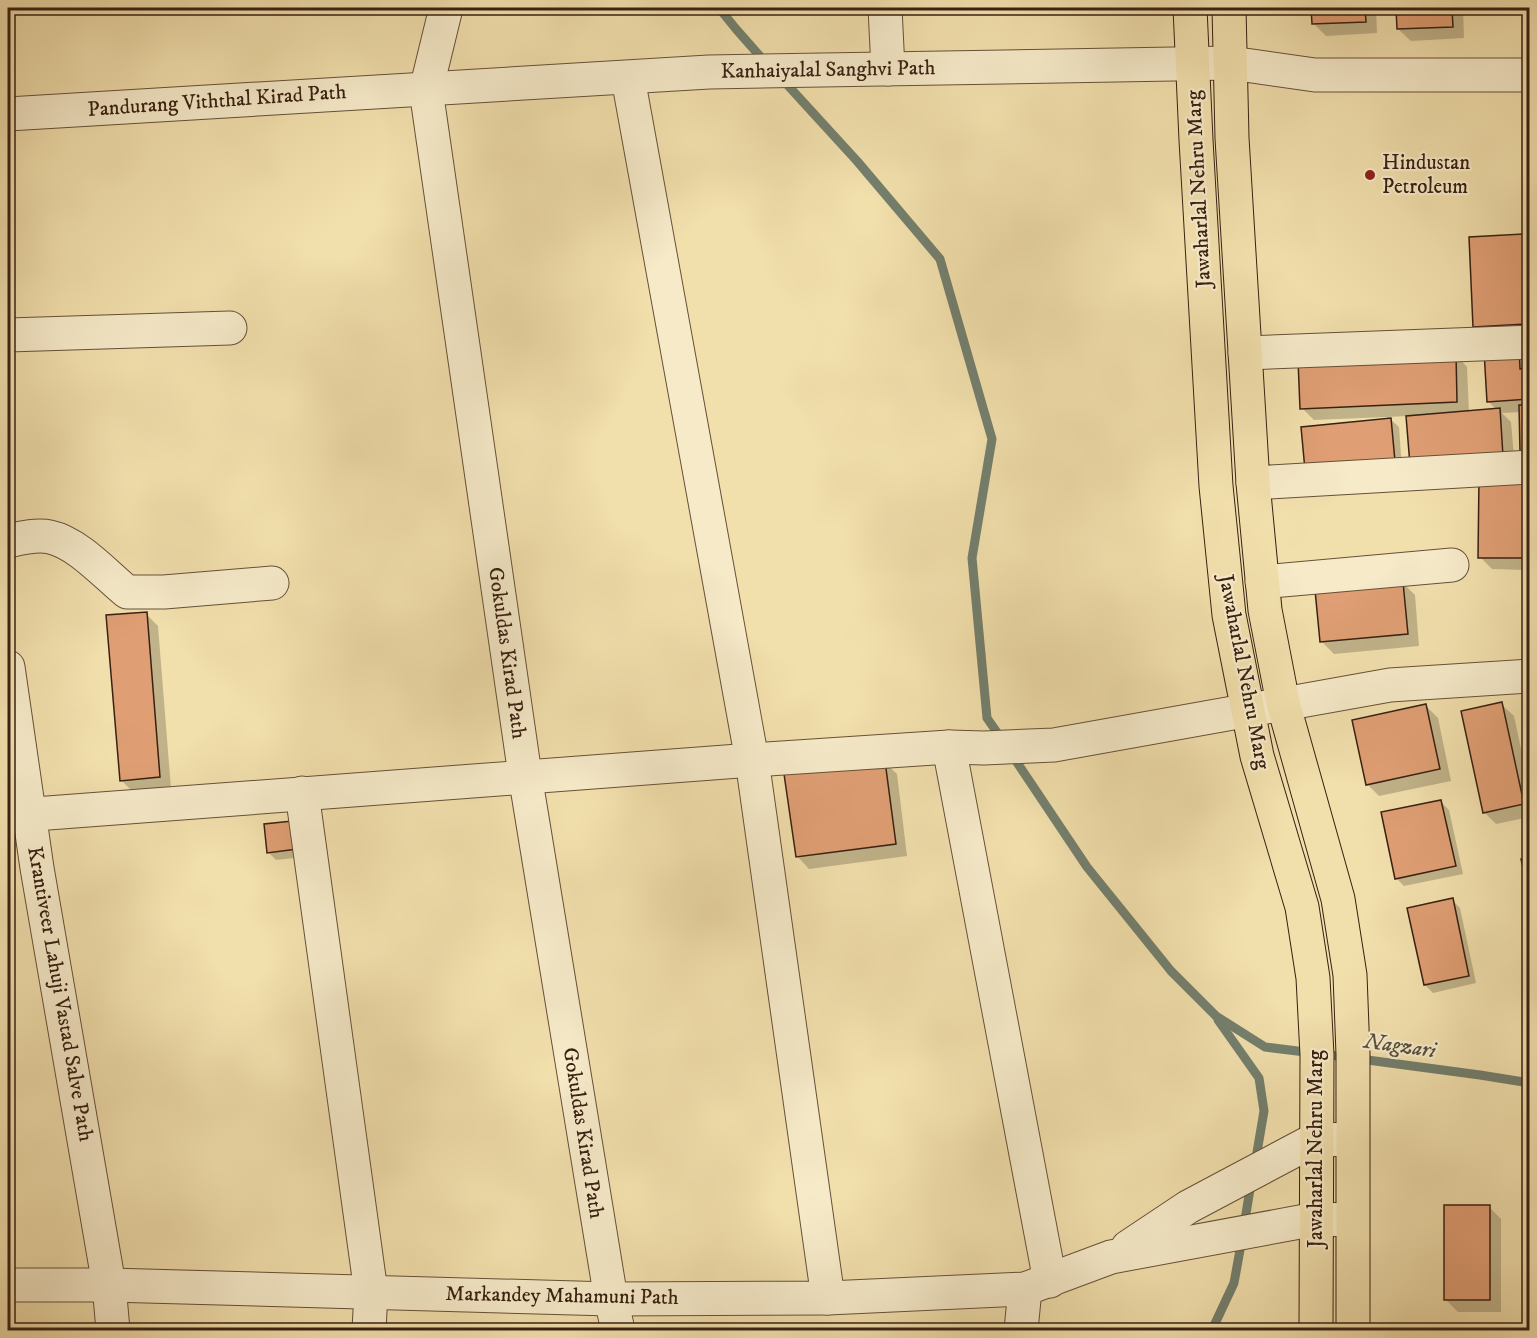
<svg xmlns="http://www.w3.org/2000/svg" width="1537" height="1338" font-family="'IM FELL DW Pica',serif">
  <rect width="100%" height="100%" fill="#f1dfac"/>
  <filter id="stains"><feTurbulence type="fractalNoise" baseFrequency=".00333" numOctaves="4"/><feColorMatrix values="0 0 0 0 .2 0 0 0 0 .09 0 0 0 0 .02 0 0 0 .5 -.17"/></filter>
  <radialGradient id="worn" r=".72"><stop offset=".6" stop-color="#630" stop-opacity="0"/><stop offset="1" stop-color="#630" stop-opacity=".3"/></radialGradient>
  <g fill="#0003">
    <polygon points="1313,8 1376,8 1377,33 1326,36 1314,24"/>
    <polygon points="1397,8 1463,8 1464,38 1411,41 1398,29"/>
    <polygon points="1522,236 1530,243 1530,336 1487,338 1475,326"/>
    <polygon points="1518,350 1530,361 1530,460 1521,412 1502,413 1511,422 1515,468 1407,416 1388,417 1399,427 1402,469 1314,477 1387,420 1387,417 1314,420 1302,408 1455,354 1467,367 1469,412 1497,410 1488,401"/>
    <polygon points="1530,480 1530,570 1492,569 1480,557"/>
    <polygon points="1403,583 1415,595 1419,646 1334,654 1321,641"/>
    <polygon points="146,614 158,626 171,789 133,792 121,780"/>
    <polygon points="1501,704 1514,716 1530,790 1530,817 1496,824 1484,812"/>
    <polygon points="1426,706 1438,718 1451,781 1379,796 1367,784"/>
    <polygon points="884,762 897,774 907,856 809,869 797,856"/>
    <polygon points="1441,802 1449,810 1463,874 1404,886 1396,878"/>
    <polygon points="265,825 312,856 276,860 268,852"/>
    <polygon points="1452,900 1460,908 1476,983 1433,993 1425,985"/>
    <polygon points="1489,1207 1501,1219 1501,1312 1458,1312 1446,1300"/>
  </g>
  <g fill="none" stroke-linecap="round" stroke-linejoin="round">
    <g stroke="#737f6d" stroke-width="9">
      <polyline points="719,8 736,29 766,63"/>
      <polyline points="782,79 857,161 940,259 992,439 972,558 987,718 1003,741"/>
      <polyline points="1012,755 1087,867 1171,971 1216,1016 1265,1047 1346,1057"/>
      <polyline points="1218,1020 1259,1078 1264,1111 1255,1164"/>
      <polyline points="1360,1059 1480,1075 1530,1083"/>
      <polyline points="1244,1226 1251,1183"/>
      <polyline points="1212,1330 1234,1283 1242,1239"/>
    </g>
  </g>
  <g fill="#df9e73" stroke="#382112" stroke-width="1.5">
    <polygon points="1311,8 1365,8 1366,22 1312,24"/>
    <polygon points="1396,8 1452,8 1453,27 1397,29"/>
    <polygon points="1523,234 1527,324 1473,327 1469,237"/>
    <polygon points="1519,348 1520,369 1530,368 1530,399 1487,402 1484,351"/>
    <polygon points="1456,353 1457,402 1300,409 1298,360"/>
    <polygon points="1519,405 1530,405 1530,452 1520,452"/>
    <polygon points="1500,408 1503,456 1410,465 1406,416"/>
    <polygon points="1391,418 1395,461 1305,470 1301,427"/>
    <polygon points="1479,478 1530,479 1530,558 1478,558"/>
    <polygon points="1403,582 1408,634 1320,642 1315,590"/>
    <polygon points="147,612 160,777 120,781 106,615"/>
    <polygon points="1502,702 1524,804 1483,813 1461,711"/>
    <polygon points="1426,704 1440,769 1366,785 1352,720"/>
    <polygon points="885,761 896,844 796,857 784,774"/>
    <polygon points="1441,800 1456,866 1395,879 1381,812"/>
    <polygon points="302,820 305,848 267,853 264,824"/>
    <polygon points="1530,857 1530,898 1521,859"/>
    <polygon points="1453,898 1469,976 1424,985 1407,908"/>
    <rect x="1444" y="1205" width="46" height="95"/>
  </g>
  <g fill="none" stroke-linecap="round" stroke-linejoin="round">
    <defs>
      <g id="minor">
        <polyline points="446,8 426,90 525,775 611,1299 618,1330"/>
        <polyline points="885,8 888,69"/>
        <polyline points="628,78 752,760 828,1298"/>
        <polyline points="8,114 709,72 1231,63 1315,75 1530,75"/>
        <polyline points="8,335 230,328"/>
        <polyline points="1245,353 1530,342"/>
        <polyline points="1253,483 1530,467"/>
        <path d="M8 541C21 538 37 534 50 537 78 543 106 575 127 592H164L272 583"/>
        <polyline points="1262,582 1452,565"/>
        <polyline points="8,667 37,868 109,1285 113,1330"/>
        <polyline points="949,747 1050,1281"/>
        <polyline points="302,793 371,1292 369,1330"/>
        <polyline points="8,816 752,760 949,747 984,748 1054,745 1390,685 1530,676"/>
        <polyline points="1128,1247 1188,1207 1316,1139 1352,1140"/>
        <polyline points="8,1285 109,1285 611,1299 828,1298 1025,1289 1111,1257 1316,1219 1351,1220"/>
        <polyline points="1021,1330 1025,1289"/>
      </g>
      <g id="major">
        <polyline points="1190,8 1196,140 1216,486 1229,615 1257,756 1302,907 1313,978 1317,1055 1316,1330"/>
        <polyline points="1229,8 1232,138 1253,483 1265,610 1283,703 1338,899 1350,975 1353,1054 1353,1330"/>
      </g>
    </defs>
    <use href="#minor" stroke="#665038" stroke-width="35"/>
    <use href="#major" stroke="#382112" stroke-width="35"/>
    <use href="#minor" stroke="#f6eac9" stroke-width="33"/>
    <use href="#major" stroke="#f1dfac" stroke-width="33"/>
  </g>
  <circle fill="#8f2418" stroke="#f6eac9" stroke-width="2" cx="1370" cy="175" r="6"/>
  <g text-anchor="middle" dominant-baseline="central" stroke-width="4.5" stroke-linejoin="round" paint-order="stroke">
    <g font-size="21" fill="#382112" stroke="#f6eac9">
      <text transform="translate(828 70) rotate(-1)">Kanhaiyalal Sanghvi Path</text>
      <text transform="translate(217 101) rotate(-4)">Pandurang Viththal Kirad Path</text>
      <text transform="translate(1199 189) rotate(-93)">Jawaharlal Nehru Marg</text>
      <text transform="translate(507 653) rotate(82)">Gokuldas Kirad Path</text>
      <text transform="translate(1244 672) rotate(79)">Jawaharlal Nehru Marg</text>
      <text transform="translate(60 994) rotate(80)">Krantiveer Lahuji Vastad Salve Path</text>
      <text transform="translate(583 1133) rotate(81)">Gokuldas Kirad Path</text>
      <text transform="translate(1316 1149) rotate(-90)">Jawaharlal Nehru Marg</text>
      <text transform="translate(562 1296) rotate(1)">Markandey Mahamuni Path</text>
    </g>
    <g font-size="21" fill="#382112" stroke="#f6eac9" text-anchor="start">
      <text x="1382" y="163">Hindustan<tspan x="1382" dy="24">Petroleum</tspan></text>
    </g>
    <g font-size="22" font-style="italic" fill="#565040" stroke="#f6eac9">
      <text transform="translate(1400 1046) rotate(8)">Nagzari</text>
    </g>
  </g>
  <rect width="1537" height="1338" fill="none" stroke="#f1dfac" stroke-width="30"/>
  <rect x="9" y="9" width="1519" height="1320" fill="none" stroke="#382112" stroke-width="3"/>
  <rect x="15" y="15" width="1507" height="1308" fill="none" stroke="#382112" stroke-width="1.5"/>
  <rect width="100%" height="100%" filter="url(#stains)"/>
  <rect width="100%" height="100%" fill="url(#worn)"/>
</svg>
